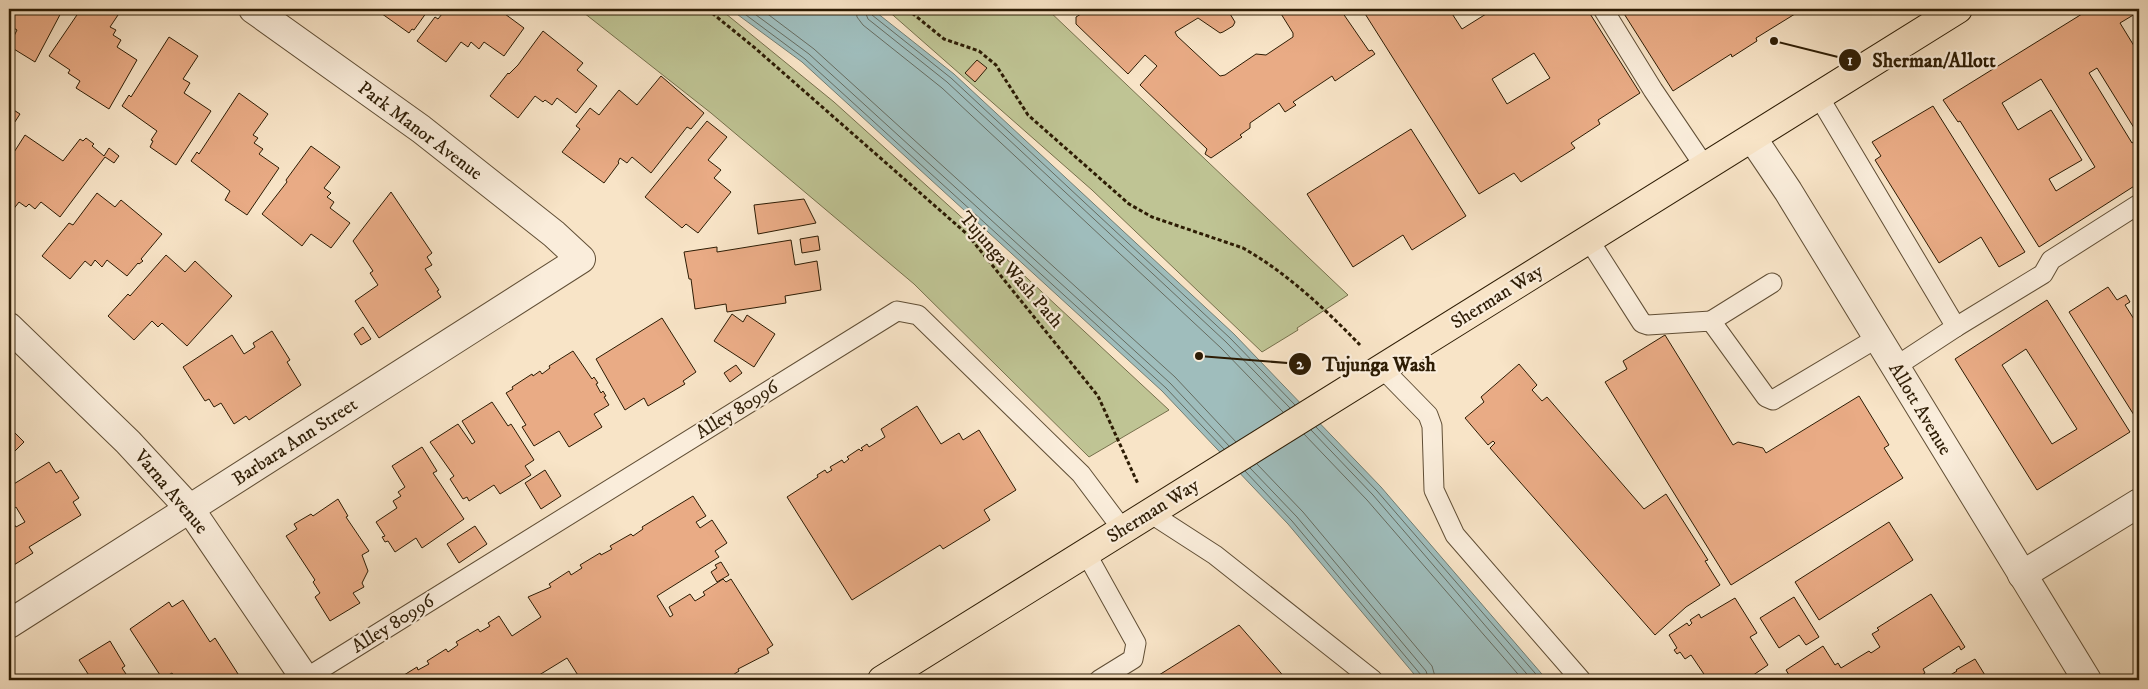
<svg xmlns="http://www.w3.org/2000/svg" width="2148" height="689" font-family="'IM FELL DW Pica',serif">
  <rect width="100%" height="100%" fill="#f8e4c7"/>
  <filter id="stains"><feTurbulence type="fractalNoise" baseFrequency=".004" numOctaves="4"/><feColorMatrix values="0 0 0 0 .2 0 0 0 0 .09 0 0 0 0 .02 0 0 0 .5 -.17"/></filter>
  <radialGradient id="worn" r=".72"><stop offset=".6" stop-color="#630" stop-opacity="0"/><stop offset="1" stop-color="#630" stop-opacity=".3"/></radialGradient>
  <g fill="#bfc494" stroke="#76704c">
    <polygon points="579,9 720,9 834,102 958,214 1169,410 1089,457 914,284 711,113"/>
    <polygon points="886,9 1047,9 1348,295 1297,328 1298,330 1262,352 1092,190"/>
  </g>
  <polygon fill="#9fbdbc" stroke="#717d72" points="730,9 872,9 954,74 1234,334 1381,487 1547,680 1419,680 1288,524 1162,391 802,62"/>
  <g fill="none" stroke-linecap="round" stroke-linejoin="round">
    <g stroke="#666c60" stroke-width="1">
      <polyline points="738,9 805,59 1166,388 1224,449"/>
      <polyline points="748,9 809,54 1170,383 1229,446"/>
      <polyline points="761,9 814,49 1175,377 1236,442"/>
      <polyline points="856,9 857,17 863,25 942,88 1221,348 1283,412"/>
      <polyline points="864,9 868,19 947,82 1226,342 1290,408"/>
      <polyline points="870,9 872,15 951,78 1230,338 1295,405"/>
      <polyline points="1316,427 1377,491 1541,680"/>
      <polyline points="1311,430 1373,495 1532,680"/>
      <polyline points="1304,434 1367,500 1523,680"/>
      <polyline points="1257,464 1303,512 1432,666 1436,680"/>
      <polyline points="1250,468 1297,517 1426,671 1429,680"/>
      <polyline points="1245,471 1292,521 1421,675 1423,680"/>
    </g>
  </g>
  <g fill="#e9ab85" stroke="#2d1c04" fill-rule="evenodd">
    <polygon points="9,9 63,9 35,62 9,46 17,30 9,25"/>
    <polygon points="81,9 122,9 110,27 116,30 113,35 121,40 117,47 137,60 109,109 76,88 80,81 68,73 70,70 49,56"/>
    <polygon points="372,9 429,9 414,30 412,29 409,33 378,11 377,12"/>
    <polygon points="446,9 509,9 505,14 524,28 504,56 484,42 479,49 471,42 468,47 461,42 446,62 417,41 435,17 438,19"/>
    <polygon points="1089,9 1227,9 1235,22 1233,26 1223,32 1220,33 1198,18 1175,32 1177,36 1220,76 1225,75 1256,54 1266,55 1293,37 1293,33 1278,9 1340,9 1369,51 1372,50 1375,54 1335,81 1332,76 1293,102 1296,105 1285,112 1279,103 1250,123 1250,128 1240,135 1242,137 1211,158 1205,154 1207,149 1140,85 1157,66 1145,55 1128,74 1076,24 1076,17"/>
    <path d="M1362 9H1449L1462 29 1494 9H1587L1640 93 1598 120 1600 124 1571 143 1575 148 1521 182 1514 173 1479 194ZM1534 53 1550 78 1507 104 1492 79Z"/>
    <polygon points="1621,9 1803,9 1756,38 1757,41 1732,57 1731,54 1673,91"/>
    <path d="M2090 9H2139V18L2138 19 2135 14 2120 23 2139 54V136L2097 68 2089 73 2132 143 2139 139V183L2039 247 1960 121 1958 122 1943 100ZM2041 79 2095 167 2056 191 2049 179 2082 160 2051 110 2018 130 2002 103Z"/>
    <polygon points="543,31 583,63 577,70 597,86 576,113 557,98 552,105 545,100 543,102 535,96 518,118 490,96 508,73 509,74 518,65"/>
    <polygon points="169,37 198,56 183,79 190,83 184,93 211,111 176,165 150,147 153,141 151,140 157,131 122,106 129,95 131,97"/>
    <polygon points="977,60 987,68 975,82 965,73"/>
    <polygon points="661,76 704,113 691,129 687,127 651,173 632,157 627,163 620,158 618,162 619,163 604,183 562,152 580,129 576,126 590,108 599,115 619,90 637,105"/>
    <polygon points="239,93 268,114 253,135 258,138 254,143 263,149 259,154 279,168 247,215 225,200 230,191 191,161 197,152 199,154"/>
    <polygon points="1933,106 2025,252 1999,267 1981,237 1939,263 1875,160 1881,156 1872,142"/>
    <polygon points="9,107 20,114 9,131"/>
    <polygon points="707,121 727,137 708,160 721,170 714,178 731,192 698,233 686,224 682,228 645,197"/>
    <polygon points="1411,129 1466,216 1412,250 1403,235 1353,267 1307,194"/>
    <polygon points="25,135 63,161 80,139 83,141 86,138 94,144 92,146 104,156 109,148 119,156 114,163 105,157 60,217 41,202 35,209 29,204 26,207 19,202 9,215 9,160"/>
    <polygon points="311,146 340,167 324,188 331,193 327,197 334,202 330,208 350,223 331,248 311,234 302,246 262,214 287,182 286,180"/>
    <polygon points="391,192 432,253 427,257 432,265 425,269 439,290 437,291 441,297 379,338 355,301 378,285 370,273 373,271 353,241"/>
    <polygon points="97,193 115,207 121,200 162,234 141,259 143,261 139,264 138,263 127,276 107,260 102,267 95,260 91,266 85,261 70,279 42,256 69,223 73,225"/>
    <polygon points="804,199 816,223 758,234 754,205"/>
    <polygon points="818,236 820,250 802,253 800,239"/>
    <polygon points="791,240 795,265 817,261 821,290 785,296 786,303 727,312 726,304 695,309 691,279 689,279 684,252 717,247 717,252"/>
    <polygon points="166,255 185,272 195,261 232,296 187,346 162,323 158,327 152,321 134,340 108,316 128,294 130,296"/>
    <polygon points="2108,287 2117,300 2126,295 2130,302 2125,305 2139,327 2139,423 2069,312"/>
    <path d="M2047 300 2130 432 2037 490 1955 359ZM2026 349 2077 429 2052 444 2002 365Z"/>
    <polygon points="732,314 743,322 747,315 775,334 754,367 714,341"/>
    <polygon points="662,318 696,372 683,381 685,384 648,406 644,398 625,410 596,359"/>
    <polygon points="363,327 371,339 361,345 354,334"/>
    <polygon points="272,331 290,360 287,362 301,385 249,420 246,416 234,424 221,403 214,407 209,399 205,401 183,367 232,335 244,354 255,347 253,343"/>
    <polygon points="1665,335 1733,445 1738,442 1763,448 1766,453 1859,396 1889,445 1884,448 1903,478 1731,585 1605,382 1627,369 1623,361"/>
    <polygon points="573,351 592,379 594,377 598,383 596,384 601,393 603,391 606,396 604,397 609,405 594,414 602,427 569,447 559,431 534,446 522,427 526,425 506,393 513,389 512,387 532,374 533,376 540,371 542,374 550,368 549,366"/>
    <polygon points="1519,364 1537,385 1532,390 1542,401 1547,397 1644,509 1666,494 1708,560 1705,561 1720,585 1686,607 1655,635 1490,448 1495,443 1493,441 1488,445 1465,418 1484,402 1481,397"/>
    <polygon points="736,365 742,373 730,382 724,373"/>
    <polygon points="492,402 508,426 511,424 534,460 525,466 531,475 500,494 494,485 469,501 467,497 463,499 450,479 454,476 430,442 458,424 472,444 475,442 462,421"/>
    <polygon points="917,406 941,444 959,433 963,440 979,430 1016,490 984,510 990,520 943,549 940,545 852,600 787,497 818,477 817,475 825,470 827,473 832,470 830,467 842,460 844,463 849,459 847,457 859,449 861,451 863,450 861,448 867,444 869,447 885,437 881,429"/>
    <polygon points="9,427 24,442 9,457"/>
    <polygon points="422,447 437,471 433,473 464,519 422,548 416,538 395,552 388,541 385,542 382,537 385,536 376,522 397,508 393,501 401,496 398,492 405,487 392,466"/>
    <polygon points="49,462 56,473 61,470 79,498 73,502 81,515 29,547 33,553 9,568 9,528 14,524 16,527 25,522 16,507 12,510 9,504 9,487"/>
    <polygon points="545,470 561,496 541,509 525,483"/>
    <polygon points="693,496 706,516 696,522 700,528 712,520 727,543 715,551 719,557 657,596 670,617 673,615 669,607 690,594 695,601 705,595 703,592 723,579 726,582 731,579 773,645 767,649 769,653 738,669 739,671 725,680 581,680 567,658 531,680 396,680 417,667 418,670 429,664 427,661 446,649 448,652 458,645 456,642 478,629 480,632 490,626 488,623 499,616 512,636 541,617 528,597 551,587 549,584 569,571 571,575 582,568 580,565 600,553 601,555 612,549 610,546 631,534 633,536 643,529 642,527"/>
    <polygon points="338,499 348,516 346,517 369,551 362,555 368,571 362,583 364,587 353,593 360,603 330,621 315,597 320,593 313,582 315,580 286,536 297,529 294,524 311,514 313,516"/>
    <polygon points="1889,522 1913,560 1819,620 1795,582"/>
    <polygon points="475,526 487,544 459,563 447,544"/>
    <polygon points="721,562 729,575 717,582 711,572 717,568 715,565"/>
    <polygon points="1931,594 1965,647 1961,650 1959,646 1923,669 1925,673 1917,678 1918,680 1792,680 1786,670 1823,646 1835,665 1838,663 1841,668 1869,651 1871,653 1880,647 1872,634 1879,630 1877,628"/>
    <polygon points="1794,597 1819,637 1806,645 1799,635 1779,648 1760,618"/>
    <polygon points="1735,598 1757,633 1750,637 1768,665 1746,680 1708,680 1691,655 1685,659 1680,652 1677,654 1674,650 1677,648 1669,635 1687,623 1689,626 1692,623 1690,620 1699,614 1701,618"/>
    <polygon points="183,600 210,642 215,638 240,677 238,678 239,680 201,680 200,678 196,680 177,680 172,673 160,680 158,677 160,675 130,629 169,602 172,607"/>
    <polygon points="1239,625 1287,680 1151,680"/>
    <polygon points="110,641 125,666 122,668 130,680 92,680 79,660"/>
    <polygon points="1975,659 1988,680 1942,680 1957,671 1956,670"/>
  </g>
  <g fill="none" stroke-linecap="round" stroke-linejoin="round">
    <defs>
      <g id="service">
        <polyline points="1603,9 1653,90 1705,167"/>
        <polyline points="1819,97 1956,327"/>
        <polyline points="1589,240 1642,323 1648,325 1711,321 1766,397 1773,400 1877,338"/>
        <polyline points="1711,321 1772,283"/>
        <polyline points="1895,367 1956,327 2043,274 2051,260 2139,204"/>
        <polyline points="1383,369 1428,415 1432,426 1434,490 1455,535 1581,680"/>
        <polyline points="1150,513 1215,555 1373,680"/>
        <polyline points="1086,553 1136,643 1133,659 1099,680"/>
        <polyline points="303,680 897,311 918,315 1081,474 1123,530"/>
      </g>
      <g id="minor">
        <polyline points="1753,139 1788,191 2087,680"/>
        <polyline points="9,327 128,442 190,509 306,680"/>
        <polyline points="2022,575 2139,503"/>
        <polyline points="9,624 581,259 554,234 421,129 253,9"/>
      </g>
      <polyline id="primary" points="882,680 1958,9"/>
    </defs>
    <use href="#service" stroke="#604e35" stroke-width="21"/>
    <use href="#minor" stroke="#604e35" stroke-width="30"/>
    <use href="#primary" stroke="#2d1c04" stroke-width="30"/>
    <g stroke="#2d1c04" stroke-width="3" stroke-dasharray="4 2.5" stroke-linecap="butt">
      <polyline points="707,9 755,48 967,234 1098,396 1138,484"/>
      <path d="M907 9 944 39 979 51 996 65 1028 115 1129 204 1152 217 1243 248C1287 273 1325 309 1360 345"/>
    </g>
    <use href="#service" stroke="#faeddb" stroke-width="19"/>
    <use href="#minor" stroke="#faeddb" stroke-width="28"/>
    <use href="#primary" stroke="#f8e4c7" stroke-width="28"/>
  </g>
  <g text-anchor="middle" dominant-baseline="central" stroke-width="4.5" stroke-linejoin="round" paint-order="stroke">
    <g font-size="19" fill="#2d1c04" stroke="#faeddb">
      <text transform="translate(420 131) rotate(37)">Park Manor Avenue</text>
      <text transform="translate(1011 270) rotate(49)">Tujunga Wash Path</text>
      <text transform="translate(1497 297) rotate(-32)">Sherman Way</text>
      <text transform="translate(1920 409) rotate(59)">Allott Avenue</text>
      <text transform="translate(737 410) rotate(-32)">Alley 80996</text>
      <text transform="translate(295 442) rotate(-33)">Barbara Ann Street</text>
      <text transform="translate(171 492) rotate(50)">Varna Avenue</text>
      <text transform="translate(1153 511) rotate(-32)">Sherman Way</text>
      <text transform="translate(393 624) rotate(-32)">Alley 80996</text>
    </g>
  </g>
  <path fill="none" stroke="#2d1c04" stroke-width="2" d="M1774 41L1850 60M1199 356L1300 364"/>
  <g fill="#2d1c04" stroke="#faeddb" stroke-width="2">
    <circle cx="1774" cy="41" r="5"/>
    <circle cx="1199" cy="356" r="5"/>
    <circle cx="1850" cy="60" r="12"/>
    <circle cx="1300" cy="364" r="12"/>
  </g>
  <g font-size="15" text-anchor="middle" font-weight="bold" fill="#fff">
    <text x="1850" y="65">1</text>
    <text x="1300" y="369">2</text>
  </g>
  <g font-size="20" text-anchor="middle" font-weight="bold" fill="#2d1c04" stroke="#faeddb" stroke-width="4.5" stroke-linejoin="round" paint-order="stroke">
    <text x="1934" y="67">Sherman/Allott</text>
    <text x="1379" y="371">Tujunga Wash</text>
  </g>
  <rect width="2148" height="689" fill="none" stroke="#f8e4c7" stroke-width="30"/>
  <rect x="10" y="10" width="2128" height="669" fill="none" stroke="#2d1c04" stroke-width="2.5"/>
  <rect x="15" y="15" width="2118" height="659" fill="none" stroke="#2d1c04"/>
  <rect width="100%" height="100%" filter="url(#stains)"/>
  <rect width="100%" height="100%" fill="url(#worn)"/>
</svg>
